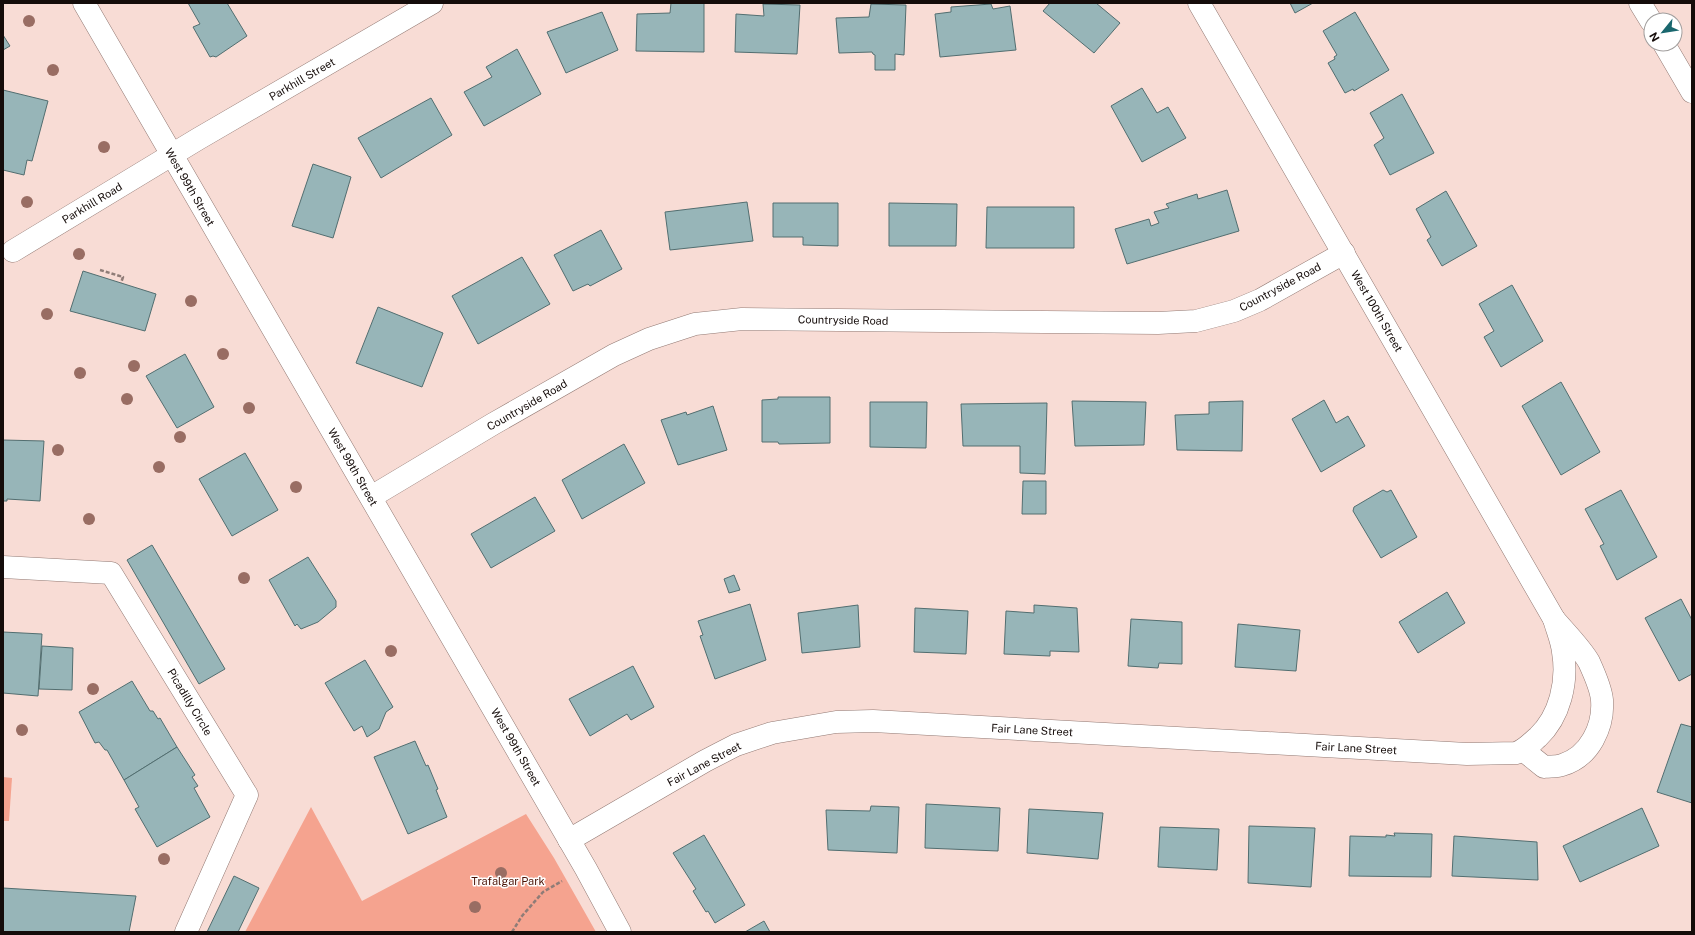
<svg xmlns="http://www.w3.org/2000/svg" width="1695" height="935" font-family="'Public Sans',sans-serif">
  <rect width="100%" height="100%" fill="#f8dcd5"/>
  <g fill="#f5a38f">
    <polygon points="3,777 12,778 9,821 3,821"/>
    <polygon points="311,807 362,901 526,814 554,858 596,932 245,932"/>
  </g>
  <g fill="#97b5b8" stroke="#526e70">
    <polygon points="188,3 227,3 247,36 216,57 213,56 210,57 193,27 200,24"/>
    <polygon points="671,3 704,3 704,52 636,51 637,14 670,13"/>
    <polygon points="1050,3 1096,3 1120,23 1094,53 1043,11"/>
    <polygon points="1290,3 1313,3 1295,13"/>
    <polygon points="763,4 800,5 797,54 735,52 736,14 764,16"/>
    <polygon points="871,4 906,5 904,55 895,54 895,70 875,70 875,55 873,54 872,52 839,53 836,18 869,17"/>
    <polygon points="991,4 993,9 1010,6 1016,50 940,57 935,14 951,12 951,7"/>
    <polygon points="602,12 618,50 566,73 547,32"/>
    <polygon points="1355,12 1389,70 1354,91 1353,89 1345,93 1328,63 1335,59 1334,57 1337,55 1323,31"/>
    <polygon points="3,35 10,46 3,50"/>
    <polygon points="517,49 541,94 484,126 464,92 492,77 486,67"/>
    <polygon points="1142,88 1157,113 1168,107 1186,138 1142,162 1111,106"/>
    <polygon points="3,90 48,101 32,161 27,160 24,175 3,170"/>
    <polygon points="1402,94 1434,153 1390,175 1374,145 1384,138 1370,113"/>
    <polygon points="431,98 452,135 381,178 358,138"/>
    <polygon points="313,164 351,177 333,238 292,226"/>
    <polygon points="1227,190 1239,231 1127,264 1115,229 1149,219 1151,226 1159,223 1154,212 1169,208 1166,204 1197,194 1198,199"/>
    <polygon points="1446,191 1477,246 1442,266 1427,240 1431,237 1416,209"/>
    <polygon points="747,202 753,241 670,250 665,212"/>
    <polygon points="773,203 838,203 838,246 803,245 803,237 773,237"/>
    <polygon points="889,203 957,204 956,246 889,246"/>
    <polygon points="987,207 1074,207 1074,248 986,248"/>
    <polygon points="601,230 622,269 590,286 588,284 573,291 554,255"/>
    <polygon points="522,257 550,304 478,344 452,296"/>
    <polygon points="83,271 156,294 145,331 70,311"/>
    <polygon points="1512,285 1543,341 1501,367 1484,337 1494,331 1479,304"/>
    <polygon points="378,307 443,333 422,387 356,363"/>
    <polygon points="185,354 214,407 177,428 146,376"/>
    <polygon points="1561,382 1600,452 1561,475 1522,406"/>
    <polygon points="778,397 830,397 830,443 779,444 778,442 762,442 762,400 778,399"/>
    <polygon points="1324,400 1336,423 1348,416 1365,446 1321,472 1292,419"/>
    <polygon points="1072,401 1146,402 1144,445 1075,446"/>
    <polygon points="1243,401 1242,451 1177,450 1175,415 1209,414 1209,402"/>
    <polygon points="870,402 927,402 926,448 870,447"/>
    <polygon points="1047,403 1045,474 1020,473 1020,446 963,446 961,404"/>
    <polygon points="713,406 727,450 678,465 661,420 686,412 687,415"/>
    <polygon points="3,440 44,441 40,501 7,499 7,501 3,501"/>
    <polygon points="624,444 645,483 582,519 562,480"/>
    <polygon points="245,453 278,510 232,536 199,479"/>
    <polygon points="1023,481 1046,481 1046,514 1022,514"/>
    <polygon points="1383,490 1387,492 1391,490 1417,537 1381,558 1353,511 1354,507"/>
    <polygon points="1621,490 1657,557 1617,580 1600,546 1604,544 1585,509"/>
    <polygon points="535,497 555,531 491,568 471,534"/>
    <polygon points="152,545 225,669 199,684 127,560"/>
    <polygon points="308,557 336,601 336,607 318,622 301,629 297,624 295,626 269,580"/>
    <polygon points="734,575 740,590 729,593 724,579"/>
    <polygon points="1447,592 1465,623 1418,653 1399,622"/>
    <polygon points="1681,599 1692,620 1692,674 1679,681 1645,618"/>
    <polygon points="750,604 766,660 715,679 700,636 703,635 698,621"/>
    <polygon points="858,605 860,647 802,653 798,613"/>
    <polygon points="1034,605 1077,608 1079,652 1050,651 1050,656 1004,654 1006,611 1034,613"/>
    <polygon points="915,608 968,611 966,654 914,652"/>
    <polygon points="1131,619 1182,622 1182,664 1159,663 1158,668 1128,666"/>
    <polygon points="1238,624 1300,630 1296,671 1235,667"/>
    <polygon points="3,632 42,634 38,696 3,693"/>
    <polygon points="42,646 73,648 72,690 39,689"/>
    <polygon points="365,660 393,707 386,712 379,729 367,737 362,726 354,731 325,683"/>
    <polygon points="633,666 654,707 631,720 627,714 590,736 569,699"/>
    <polygon points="132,681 150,711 153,711 158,719 160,718 177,747 124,780 107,750 105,750 99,742 95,743 79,712"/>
    <polygon points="1681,724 1692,727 1692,803 1657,792"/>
    <polygon points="415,741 426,766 428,765 438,789 436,790 447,817 408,834 374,757"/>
    <polygon points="177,747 195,775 192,777 198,786 194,788 210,817 157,847 135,809 139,807 124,780"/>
    <polygon points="926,804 1000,808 998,851 925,848"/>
    <polygon points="871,806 899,807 897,853 828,850 826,810 870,811"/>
    <polygon points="1642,808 1659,846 1580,882 1563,846"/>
    <polygon points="1029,809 1103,813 1098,859 1027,853"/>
    <polygon points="1249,826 1315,828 1311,887 1248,883"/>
    <polygon points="1160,827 1219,829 1217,870 1158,867"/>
    <polygon points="1394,833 1432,834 1431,877 1349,876 1350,836 1386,837 1386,835 1395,836"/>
    <polygon points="704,835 745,905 715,923 708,911 706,912 693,891 696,889 673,853"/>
    <polygon points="1454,836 1537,842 1538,880 1452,876"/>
    <polygon points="234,876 259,888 238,932 207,932"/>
    <polygon points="3,888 136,896 129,932 3,932"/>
    <polygon points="764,921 770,932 745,932"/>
  </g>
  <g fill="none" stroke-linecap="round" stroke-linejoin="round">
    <defs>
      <g id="minor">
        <path d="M1199 3 1554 619C1564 631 1582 649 1589 662 1594 673 1601 688 1602 700 1604 726 1590 757 1562 765 1557 767 1550 766 1544 767L1523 750"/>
        <polyline points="1640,3 1651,21"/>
        <polyline points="1664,44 1692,92"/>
        <polyline points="13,251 198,139 432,3"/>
        <polyline points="371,497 493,424 614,355 649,339 695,324 742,319 1158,323 1196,321 1234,311 1260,300 1344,253"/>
        <polyline points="3,567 111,573 247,795 186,932"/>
        <path d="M569 840 705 761 736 745 772 733 836 722 873 721 1467 754 1516 753C1525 750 1531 743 1538 737 1560 716 1568 682 1563 652 1562 641 1557 630 1554 619"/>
      </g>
      <polyline id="tertiary" points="84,3 586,869 620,932"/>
    </defs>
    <use href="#minor" stroke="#927973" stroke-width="23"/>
    <use href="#tertiary" stroke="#927973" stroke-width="23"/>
    <g stroke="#8f7c77" stroke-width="2.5" stroke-dasharray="4 2" stroke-linecap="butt">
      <polyline points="100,270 123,277 121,283"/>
      <polyline points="512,932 522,916 543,892 562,881"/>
    </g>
    <use href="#minor" stroke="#fff" stroke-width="22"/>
    <use href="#tertiary" stroke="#fff" stroke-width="22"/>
  </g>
  <g fill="#996d63">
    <circle cx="29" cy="21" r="6"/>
    <circle cx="53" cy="70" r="6"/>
    <circle cx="104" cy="147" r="6"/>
    <circle cx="27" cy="202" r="6"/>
    <circle cx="79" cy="254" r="6"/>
    <circle cx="191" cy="301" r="6"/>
    <circle cx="47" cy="314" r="6"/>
    <circle cx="223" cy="354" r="6"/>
    <circle cx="134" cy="366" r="6"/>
    <circle cx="80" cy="373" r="6"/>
    <circle cx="127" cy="399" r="6"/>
    <circle cx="249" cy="408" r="6"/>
    <circle cx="180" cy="437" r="6"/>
    <circle cx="58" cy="450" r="6"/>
    <circle cx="159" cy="467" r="6"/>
    <circle cx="296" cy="487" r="6"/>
    <circle cx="89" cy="519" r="6"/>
    <circle cx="244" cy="578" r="6"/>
    <circle cx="391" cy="651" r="6"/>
    <circle cx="93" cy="689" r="6"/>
    <circle cx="22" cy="730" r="6"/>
    <circle cx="164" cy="859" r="6"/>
    <circle cx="501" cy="873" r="6"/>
    <circle cx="475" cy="907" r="6"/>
  </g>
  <g text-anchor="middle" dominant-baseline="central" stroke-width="3" stroke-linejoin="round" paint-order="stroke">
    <g font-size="11" fill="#150c0a" stroke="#fff">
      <text transform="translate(302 79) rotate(-30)">Parkhill Street</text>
      <text transform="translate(190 187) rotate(60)">West 99th Street</text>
      <text transform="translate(92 203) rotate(-31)">Parkhill Road</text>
      <text transform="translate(1280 287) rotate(-28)">Countryside Road</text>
      <text transform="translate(1377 311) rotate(60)">West 100th Street</text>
      <text transform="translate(843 320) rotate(1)">Countryside Road</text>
      <text transform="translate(527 405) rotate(-30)">Countryside Road</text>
      <text transform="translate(353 467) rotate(60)">West 99th Street</text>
      <text transform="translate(190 702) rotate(59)">Picadilly Circle</text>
      <text transform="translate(1032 730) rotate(3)">Fair Lane Street</text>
      <text transform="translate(516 747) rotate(60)">West 99th Street</text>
      <text transform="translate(1356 748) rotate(3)">Fair Lane Street</text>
      <text transform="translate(704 764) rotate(-28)">Fair Lane Street</text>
    </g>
    <g font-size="11" fill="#4b1306" stroke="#fff">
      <text x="508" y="881">Trafalgar Park</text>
    </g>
  </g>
  <rect width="1695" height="935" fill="none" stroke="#150c0a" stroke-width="8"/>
  <g transform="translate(1663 32) rotate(240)"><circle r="19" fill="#ffffff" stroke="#a19e9d"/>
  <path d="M0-3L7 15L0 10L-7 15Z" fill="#1a676e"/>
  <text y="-6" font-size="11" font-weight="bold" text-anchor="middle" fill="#150c0a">N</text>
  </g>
</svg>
